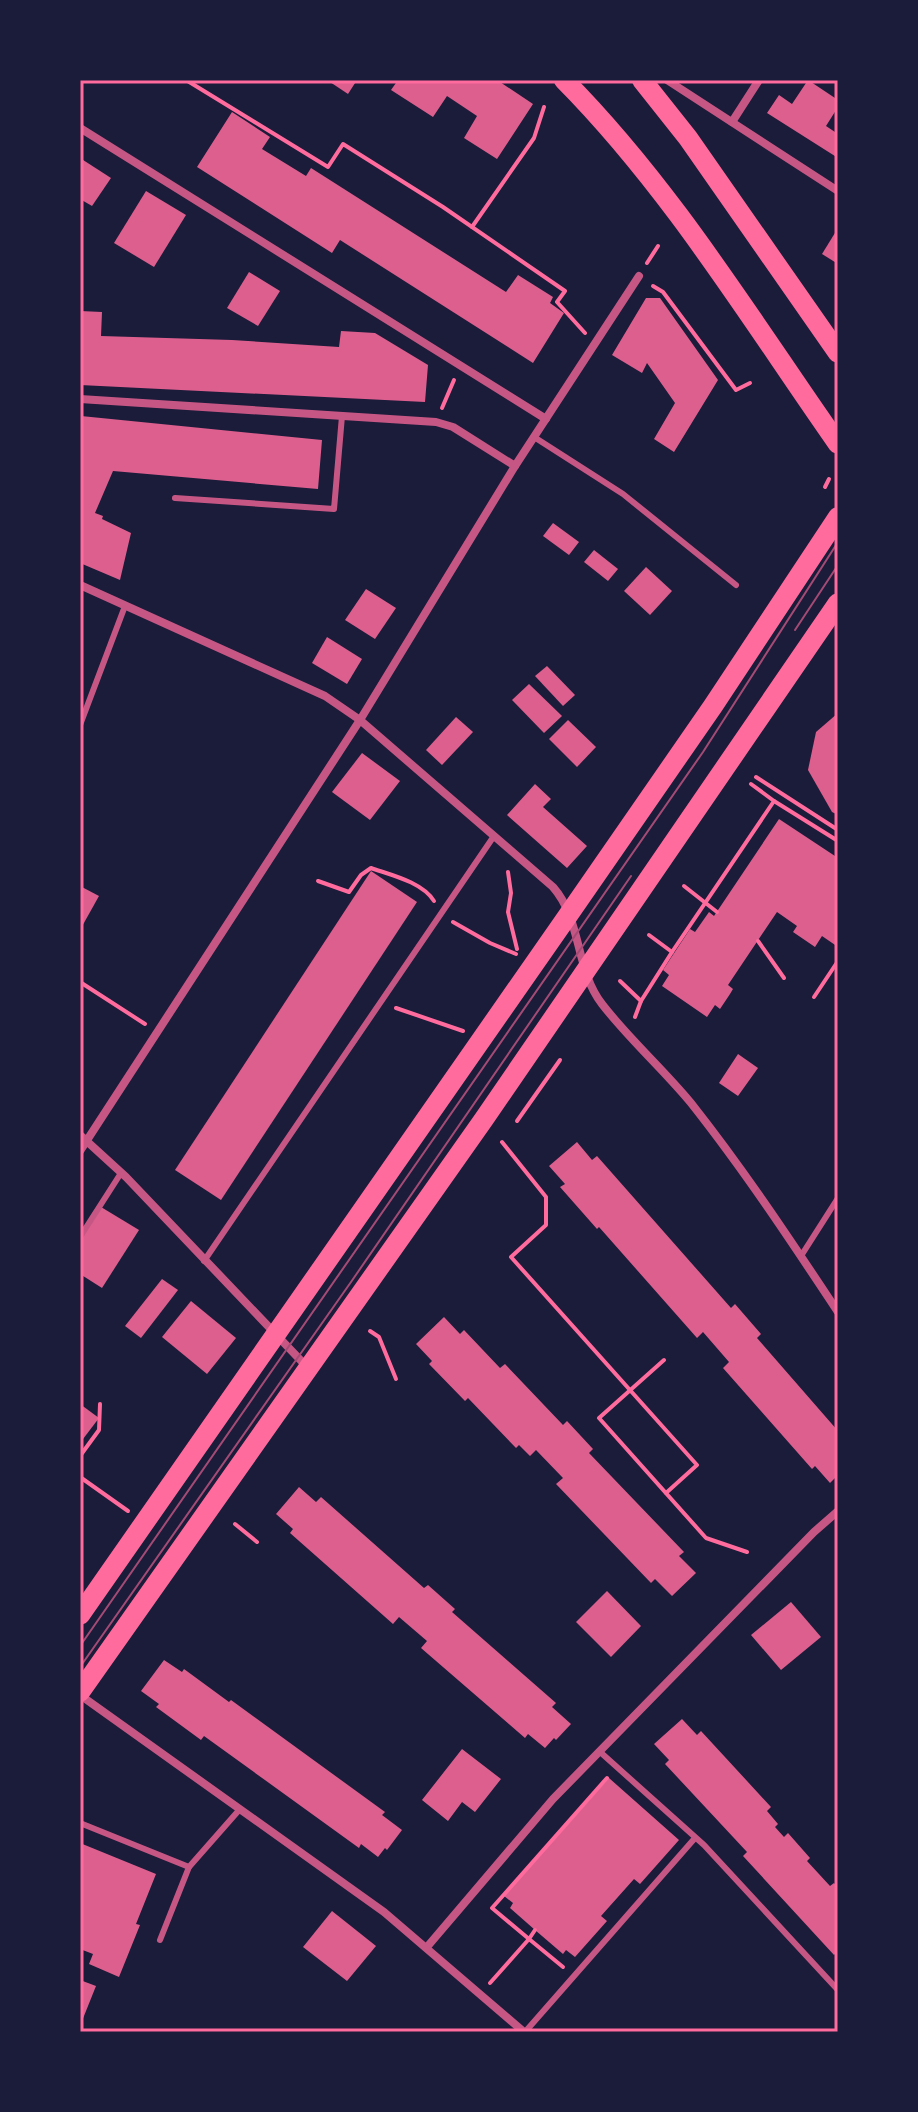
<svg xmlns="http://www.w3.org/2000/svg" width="918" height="2112" font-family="'Playfair Display',serif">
  <rect width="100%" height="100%" fill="#1b1b3a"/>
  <g fill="#dd5f8e">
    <polygon points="327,80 357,80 348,94"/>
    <polygon points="398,80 497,80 533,104 497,159 464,138 477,116 447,96 433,117 391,90"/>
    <polygon points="808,80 838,100 838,107 826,126 838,134 838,158 767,113 779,95 792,104"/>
    <polygon points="232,112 270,137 262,149 306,176 311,168 506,292 518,275 553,297 550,303 564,313 533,363 340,240 332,253 197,167"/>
    <polygon points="80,158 111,178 92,206 80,199"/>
    <polygon points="146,191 186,215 154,267 114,243"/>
    <polygon points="838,228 838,264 822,254"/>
    <polygon points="249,272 280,291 258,326 227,308"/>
    <polygon points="646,298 660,298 718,380 674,452 654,439 675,403 647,363 642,373 612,355"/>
    <polygon points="80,311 102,312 101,336 232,340 339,347 341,331 375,333 428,365 425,402 80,385"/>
    <polygon points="81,416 322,440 318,489 113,471 95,513 103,516 102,519 131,533 120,580 80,563"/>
    <polygon points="553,523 579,542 569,555 543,536"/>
    <polygon points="594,550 618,569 608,581 584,562"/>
    <polygon points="646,567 672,591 650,615 624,591"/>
    <polygon points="366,589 396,608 375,639 345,620"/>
    <polygon points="327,637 362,659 347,684 312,663"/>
    <polygon points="547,666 575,695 563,706 535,676"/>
    <polygon points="529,684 562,716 544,733 512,700"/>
    <polygon points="838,713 838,815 832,812 808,770 816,732"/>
    <polygon points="456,717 473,732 442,765 426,750"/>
    <polygon points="568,720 596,747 577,767 549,739"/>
    <polygon points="362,753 400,781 370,820 332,792"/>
    <polygon points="535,784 551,799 543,807 587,846 567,868 507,815"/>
    <polygon points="779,819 838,858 838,947 822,936 815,947 793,932 797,926 777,912 728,985 733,989 730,994 720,1009 715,1005 707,1017 662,986 669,975 663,970 690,929 695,932 709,912 714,916"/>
    <polygon points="371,871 417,902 221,1200 175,1170"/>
    <polygon points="80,886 99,896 80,930"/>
    <polygon points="738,1054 758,1068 738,1096 719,1083"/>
    <polygon points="577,1142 592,1160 597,1156 731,1308 735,1304 761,1334 757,1338 838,1431 838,1475 830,1483 815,1466 812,1469 723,1368 729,1362 703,1332 697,1338 599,1227 597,1229 560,1187 565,1184 549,1166"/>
    <polygon points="101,1207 139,1230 102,1288 80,1274 80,1240"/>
    <polygon points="162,1279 178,1290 141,1338 125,1326"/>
    <polygon points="191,1301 236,1338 207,1374 162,1337"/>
    <polygon points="444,1317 460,1334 464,1330 500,1368 505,1364 563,1425 567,1421 593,1449 589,1453 684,1552 679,1556 696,1573 672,1596 655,1579 651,1583 556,1484 563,1478 536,1450 530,1456 519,1445 516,1448 468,1398 465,1401 429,1364 432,1361 416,1344"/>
    <polygon points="80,1404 99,1418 80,1443"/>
    <polygon points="299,1487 316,1502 321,1497 424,1588 428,1585 455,1609 452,1612 556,1703 552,1707 571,1724 556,1740 554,1738 545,1748 528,1734 525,1738 421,1648 427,1641 399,1617 393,1624 290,1533 293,1529 276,1514"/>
    <polygon points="607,1591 641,1626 611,1657 576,1622"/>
    <polygon points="791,1602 821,1637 781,1670 751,1635"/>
    <polygon points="164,1660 182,1672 184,1669 229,1702 231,1700 385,1812 382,1815 402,1830 387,1850 385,1848 378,1857 361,1844 359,1848 204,1736 201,1740 156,1707 159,1704 141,1691"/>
    <polygon points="682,1719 697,1735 701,1731 771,1807 767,1811 778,1824 775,1827 784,1837 788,1833 810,1858 807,1861 830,1886 834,1883 838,1888 838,1951 834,1955 743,1856 747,1852 665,1764 669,1760 654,1744"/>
    <polygon points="462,1749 501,1779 475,1812 462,1802 448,1821 422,1800"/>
    <polygon points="609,1778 679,1840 640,1884 634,1879 601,1916 607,1921 575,1957 566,1950 563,1954 535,1930 510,1908 513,1903 504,1896"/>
    <polygon points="80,1843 156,1874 136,1924 140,1925 119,1977 89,1964 93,1954 80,1949"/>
    <polygon points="332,1911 376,1946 347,1981 303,1947"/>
    <polygon points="80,1980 96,1986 80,2026"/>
  </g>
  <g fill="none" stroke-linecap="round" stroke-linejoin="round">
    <g stroke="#ff6b9d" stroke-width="4">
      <polyline points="186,80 328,167 343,144 443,207 565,291 557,302 585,333"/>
      <polyline points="472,227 534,138 544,107"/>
      <polyline points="647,263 658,246"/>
      <polyline points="653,286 663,292 736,390 750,383"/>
      <polyline points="442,408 454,380"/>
      <polyline points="825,487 829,479"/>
      <polyline points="756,777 838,830"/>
      <polyline points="751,784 774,801"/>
      <polyline points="508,872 511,893 508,912 517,949"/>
      <path d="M318 881 349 892 361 875 371 868C391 875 422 882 434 901"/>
      <polyline points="684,886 717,912"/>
      <polyline points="453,922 490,943 516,954"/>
      <polyline points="649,935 672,952"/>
      <polyline points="758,941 784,978"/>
      <polyline points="620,981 641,1001"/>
      <polyline points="80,982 145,1024"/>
      <polyline points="814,997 838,961"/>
      <polyline points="396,1008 463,1031"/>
      <polyline points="635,1017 641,1001 672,952 774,801 838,841"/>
      <polyline points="517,1121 560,1060"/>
      <polyline points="502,1142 546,1197 546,1225 511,1257 697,1465 666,1493"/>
      <polyline points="370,1331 379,1337 396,1379"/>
      <polyline points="664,1360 599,1418 706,1538 747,1552"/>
      <polyline points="80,1456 99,1430 100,1404"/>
      <polyline points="80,1477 128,1511"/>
      <polyline points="235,1524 257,1542"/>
      <polyline points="535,1930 529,1939 563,1967"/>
      <polyline points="490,1983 529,1939 492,1908 607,1778"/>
    </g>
    <g stroke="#c65784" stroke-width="6">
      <polyline points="534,437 623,494 736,585"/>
      <polyline points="175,498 334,509 342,416"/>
      <polyline points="80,725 125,606"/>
      <polyline points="80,1237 121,1173"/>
      <polyline points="801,1256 838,1198"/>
      <polyline points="204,1261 494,836"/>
      <polyline points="599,1751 704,1845 838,1990"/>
      <polyline points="80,1823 189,1867 240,1809"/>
      <polyline points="160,1940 189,1867"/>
      <polyline points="525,2032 695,1838"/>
    </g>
    <g stroke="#c65784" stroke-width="8">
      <polyline points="667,80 838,191"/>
      <polyline points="732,122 759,80"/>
      <polyline points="80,128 546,419"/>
      <polyline points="80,399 436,422 453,427 515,466"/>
      <path d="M80 585 325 696 360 720 553 887C582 920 575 969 602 1004 629 1039 663 1069 691 1103 744 1170 791 1241 838 1312"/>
      <polyline points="80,1135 126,1177 308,1368"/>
      <polyline points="80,1151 360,720 515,466 639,276"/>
      <polyline points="80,1695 384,1912 524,2032"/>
      <polyline points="427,1947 553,1799 814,1532 838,1511"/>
    </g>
    <g stroke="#ff6b9d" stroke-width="20">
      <path d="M564 80C671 188 751 320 838 444"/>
      <polyline points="642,80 688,138 838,353"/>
      <polyline points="80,1615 569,914 713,706 838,517"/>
      <polyline points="80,1692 484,1119 838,603"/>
    </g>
    <g stroke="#a44b75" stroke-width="2">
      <polyline points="795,630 838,565"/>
      <polyline points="80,1646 703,752 838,542"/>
      <polyline points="80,1667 351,1282 631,876"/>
    </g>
  </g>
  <rect width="918" height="2112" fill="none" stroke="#1b1b3a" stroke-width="164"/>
  <rect x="82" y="82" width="754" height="1948" fill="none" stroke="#ff6b9d" stroke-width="3"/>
</svg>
